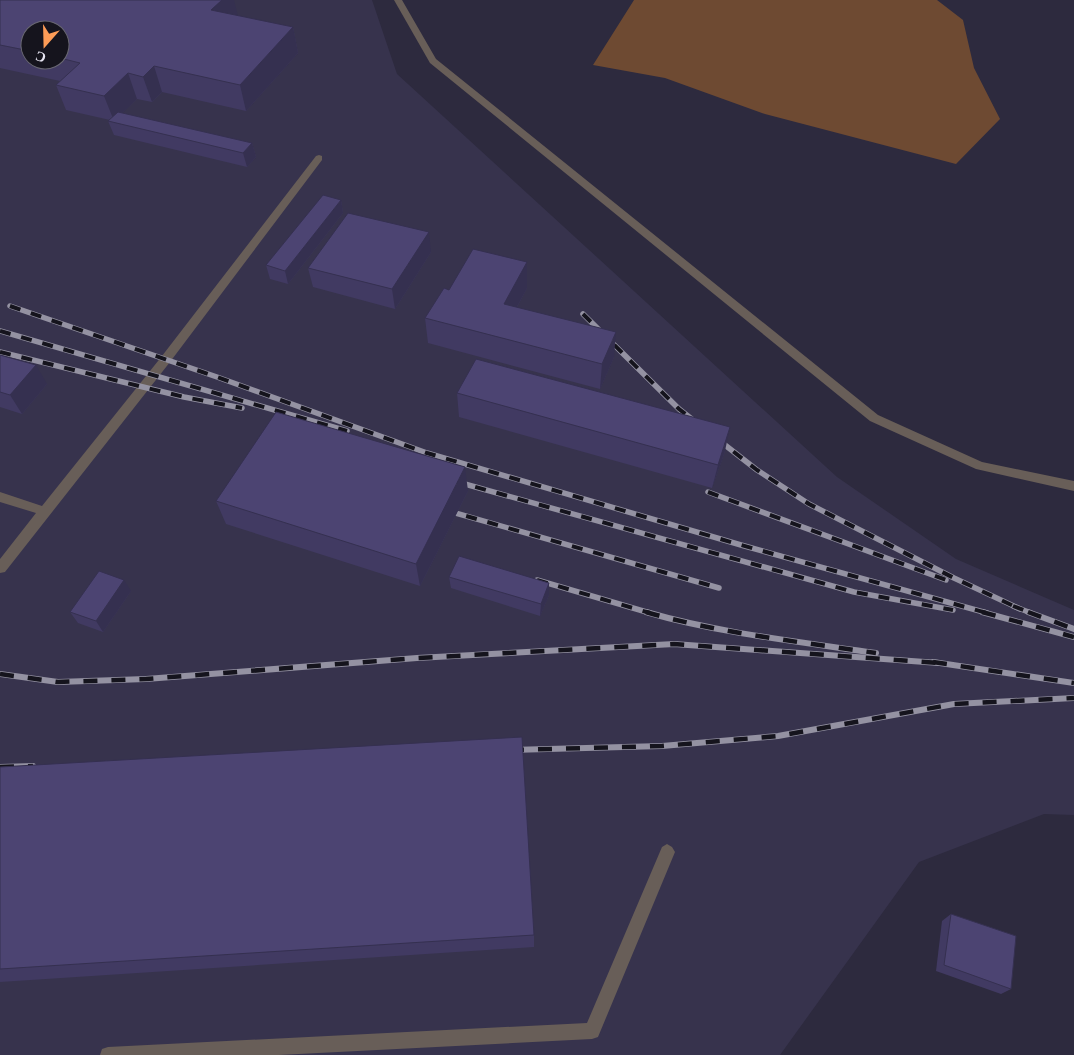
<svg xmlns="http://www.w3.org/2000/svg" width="1074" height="1055" font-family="Georgia,serif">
  <rect width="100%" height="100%" fill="#2d2a3e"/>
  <path fill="#37334d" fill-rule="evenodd" d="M0 0H372L397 74 837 477 956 559 1074 610V815L1044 814 919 862 780 1055H0ZM30 30H60V60H30Z"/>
  <polygon fill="#6e4a32" points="634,0 937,0 963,20 974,68 1000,119 956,164 765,114 665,78 593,65"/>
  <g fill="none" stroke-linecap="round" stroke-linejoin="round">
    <g fill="#685e58" fill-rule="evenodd">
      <polygon points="394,0 402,0 436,59 878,415 982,462 1074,481 1074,491 976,469 870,421 430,63"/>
      <polygon points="319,155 322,156 322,160 170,362 5,572 0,573 0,559 36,513 0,502 0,492 42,506 162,356 316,156"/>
      <polygon points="667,844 672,847 675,852 598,1037 592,1039 279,1055 100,1055 102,1049 108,1047 587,1023 662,847"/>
    </g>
    <defs>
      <g id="rail-far1">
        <polyline points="10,306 217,377 427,453 741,545 987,613"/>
        <polyline points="583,314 679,409 698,424"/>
        <polyline points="0,331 347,431"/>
        <polyline points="0,352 184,397 242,408"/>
        <polyline points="716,438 757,470 809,504 954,578 1020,609"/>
        <polyline points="454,481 854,592 953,610"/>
        <polyline points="708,492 946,580"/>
        <polyline points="445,510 719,588"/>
        <polyline points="537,580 650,613"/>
        <polyline points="1013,606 1031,613"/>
      </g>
      <g id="rail">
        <path d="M646 612C718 633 801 642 876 653"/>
        <polyline points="982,612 1074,637"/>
        <polyline points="1028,612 1074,629"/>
        <polyline points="933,662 1074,683"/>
        <polyline points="0,674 58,682 146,679 417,658 674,644 939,663"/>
        <polyline points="510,750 662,746 778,736 954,704 1074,698"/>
        <polyline points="0,767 33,766"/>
      </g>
    </defs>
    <use href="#rail-far1" stroke="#9492a2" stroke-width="5.5"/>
    <use href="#rail" stroke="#9492a2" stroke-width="6"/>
    <use href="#rail-far1" stroke="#15141d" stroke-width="4" stroke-dasharray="11" stroke-linecap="butt"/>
    <use href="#rail" stroke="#15141d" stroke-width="4.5" stroke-dasharray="14" stroke-linecap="butt"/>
  </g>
  <g fill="#413a62" fill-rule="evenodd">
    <path d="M0 0 238 16 293 27 298 53 246 111 162 92 152 102 137 99 122 113 252 143 256 157 247 167 114 135 108 121 110 120 66 110 56 85 60 81 0 68ZM30 30H60V60H30Z"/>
    <polygon points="341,200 343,213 288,284 270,279 266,265"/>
    <polygon points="431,252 395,309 313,287 308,268"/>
    <polygon points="527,262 527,288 517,307 614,357 600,389 428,343 425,318 449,290"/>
    <polygon points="0,355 47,384 22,414 0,407"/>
    <polygon points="457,393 725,451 712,488 459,417"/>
    <polygon points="468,491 420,586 226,524 216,501"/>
    <polygon points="449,577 549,583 549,595 540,616 451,588"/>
    <polygon points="131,591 103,632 78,623 70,612"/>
    <polygon points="0,767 534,935 534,947 0,982"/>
    <polygon points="951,914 1011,989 1001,994 936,971 942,921"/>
  </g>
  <g fill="#353050">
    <polygon points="222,0 234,0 238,16 211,10"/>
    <polygon points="293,27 298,53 246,111 240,85"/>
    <polygon points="154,66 162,92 152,102 143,77"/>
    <polygon points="128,73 137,99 114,121 104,96"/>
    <polygon points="252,143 256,157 247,167 243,153"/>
    <polygon points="341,200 343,213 288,284 285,271"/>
    <polygon points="429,232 431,252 395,309 392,289"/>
    <polygon points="527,262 527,288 505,329 504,304"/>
    <polygon points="616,332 614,357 600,389 602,364"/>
    <polygon points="36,365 47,384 22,414 10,395"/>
    <polygon points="730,427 725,451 712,488 718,465"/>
    <polygon points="465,467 468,491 420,586 416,564"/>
    <polygon points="124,580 131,591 103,632 96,621"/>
    <polygon points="549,583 549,595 540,616 541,604"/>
  </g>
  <g fill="#4c4472" stroke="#353050">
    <polygon points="0,0 222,0 211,10 293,27 240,85 154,66 143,77 128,73 104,96 56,85 80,63 60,58 60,30 30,30 30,51 0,45"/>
    <polygon points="118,112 252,143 243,153 108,121"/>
    <polygon points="323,195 341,200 285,271 266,265"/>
    <polygon points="348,213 429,232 392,289 308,268"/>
    <polygon points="473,249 527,262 504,304 616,332 602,364 425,318 444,288 449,290"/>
    <polygon points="0,355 36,365 10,395 0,392"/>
    <polygon points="476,359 730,427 718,465 457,393"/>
    <polygon points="276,412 465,467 416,564 216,501"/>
    <polygon points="459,556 549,583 541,604 449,577"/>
    <polygon points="99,571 124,580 96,621 70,612"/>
    <polygon points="522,737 534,935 0,969 0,767"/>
    <polygon points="951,914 1016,936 1011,989 944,965"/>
  </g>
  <g transform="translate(45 45) rotate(200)"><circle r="24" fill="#15141d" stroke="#696872"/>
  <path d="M0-4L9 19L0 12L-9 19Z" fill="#fd9c57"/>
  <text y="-8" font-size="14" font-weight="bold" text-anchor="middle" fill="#e7e5f2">С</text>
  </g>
</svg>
